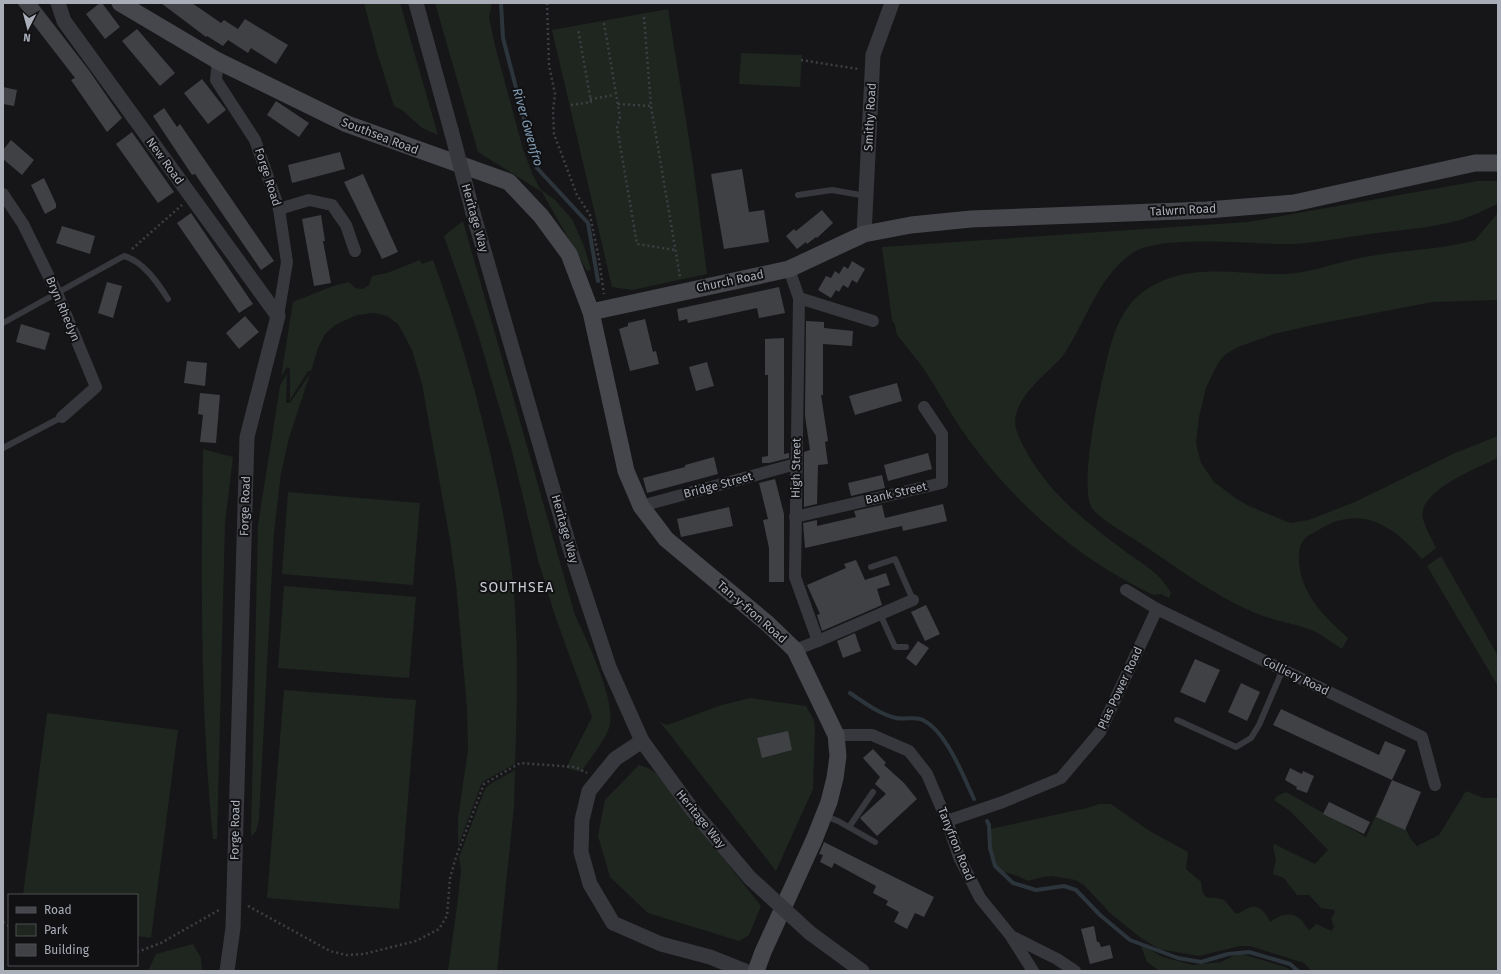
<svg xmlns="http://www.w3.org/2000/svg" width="1501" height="974" font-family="'Fira Sans',sans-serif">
  <rect width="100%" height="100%" fill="#161618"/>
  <g fill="#1e261f">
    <polygon points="364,3 400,3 438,135 422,128 402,110 394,106 376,49"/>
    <polygon points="435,3 492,3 489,17 495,46 523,149 532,173 540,189 555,200 572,219 584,246 591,270 587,271 542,192 478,152"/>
    <polygon points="668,9 693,164 707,274 632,290 612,287 552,30"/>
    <polygon points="741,53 802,55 800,87 739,84"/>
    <path d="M1478 181H1498V204C1486 209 1473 216 1460 220 1428 229 1395 230 1363 235 1340 238 1316 243 1293 244 1256 245 1159 233 1131 254 1101 276 1090 310 1072 341 1068 347 1065 354 1061 358 1045 375 1009 402 1016 429 1019 439 1025 449 1030 458 1054 498 1090 525 1126 552 1143 564 1161 574 1171 593L1169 598 1161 594 1153 595C1072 556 1003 494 954 418 944 403 936 387 926 372 917 359 907 348 898 336 895 332 897 325 892 320L882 247 1248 222Z"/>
    <path d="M1498 213V300L1432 302 1313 325 1274 334 1238 347 1226 354 1218 363 1206 388 1199 417 1196 443 1201 463 1214 482 1237 499 1249 506 1290 523 1309 520 1357 501 1455 453 1498 436V458C1478 468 1416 491 1423 519 1426 529 1432 539 1436 548L1422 559C1394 526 1361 504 1320 529 1315 532 1307 535 1303 541 1298 548 1299 556 1299 564 1303 597 1325 617 1348 638L1342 649C1331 642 1320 633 1309 629 1291 623 1272 620 1255 613 1213 595 1175 566 1137 541 1126 534 1099 518 1092 508 1079 487 1098 397 1104 372 1114 327 1124 292 1173 277 1209 266 1247 275 1284 274 1311 273 1338 262 1364 257 1401 250 1439 250 1475 240Z"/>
    <path d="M463 221 575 615C586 639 618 703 609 728 604 742 590 759 581 772L566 768 592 717 555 616 538 560 512 451 478 334 444 236Z"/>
    <path d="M420 260 422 264 433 260C456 322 474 384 489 448 501 500 512 553 515 607 518 659 517 712 515 764L484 781 481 785 458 846V818L468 750 467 708 456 584 450 540 422 384 412 350 398 324 387 316 374 313 357 315 335 325 325 334 318 348 311 371H308L290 400V369L287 367 281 377 293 302 333 286 349 282 355 288 363 289 369 285 372 276 387 273Z"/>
    <path d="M287 373 286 403H290L310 374 289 438 281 473 274 532 260 800C259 810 261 831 251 836L258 525 280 386Z"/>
    <path d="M203 449 233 457 225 523 217 839H213C200 709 201 579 203 449Z"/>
    <polygon points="288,492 420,503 413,585 282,574"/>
    <polygon points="1441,556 1498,656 1498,686 1427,566"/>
    <polygon points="284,586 416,597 409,678 278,668"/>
    <polygon points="284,690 416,700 399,909 267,898"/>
    <polygon points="750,698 806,706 814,720 815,730 813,789 776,871 660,722 667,725 722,705"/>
    <polygon points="47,713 178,730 151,938 137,936 137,895 23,895"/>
    <path d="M639 765C659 769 667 788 678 803L679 802 761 906 749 935 739 941 648 913 610 877 598 836 605 800Z"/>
    <polygon points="515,770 514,807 497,971 448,971 458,899 461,870 459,857 485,789 490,784"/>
    <path d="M1466 791 1483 798H1498V971H1312L1304 963 1250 946H1240L1199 956 1159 949 1141 938 1111 914 1084 885 1075 880 1053 876 1043 877 1028 881 1018 876 1000 871 993 860 990 829 1087 808 1099 804H1111L1148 830 1188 852 1186 869 1201 882C1204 905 1208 894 1224 900L1236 914C1241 913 1243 910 1248 908 1259 903 1266 913 1270 922 1280 915 1292 910 1302 921 1305 924 1306 928 1310 930L1316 924 1332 931 1334 927 1331 918 1335 913 1334 910 1321 908 1309 895H1297L1284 878 1273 874 1276 859 1273 847 1274 844 1315 864 1328 850 1290 811 1274 800 1277 796 1286 792 1366 837 1380 806 1407 819C1402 829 1411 839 1417 846L1439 835Z"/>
    <polygon points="193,944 201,958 202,971 148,971 156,954"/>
    <polygon points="1140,944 1163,957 1193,965 1221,962 1233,956 1242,954 1285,967 1292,971 1160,971 1147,962"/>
  </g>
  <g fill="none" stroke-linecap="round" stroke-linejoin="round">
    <g stroke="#2c353c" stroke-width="4">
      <polyline points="501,3 503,38 537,168 588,223 598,281"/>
      <path d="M850 693C865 703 879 714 896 718 904 720 916 716 923 720 947 732 963 776 974 799"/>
      <polyline points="987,821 989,825 990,848 995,866 1013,883 1036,890 1064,886 1076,890 1100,915 1130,940 1178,958 1201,962 1228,954 1249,952 1290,964 1298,971"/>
    </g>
  </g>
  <g fill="#404145">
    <polygon points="17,3 37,3 88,69 122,118 107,132 71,80 75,78"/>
    <polygon points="100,3 102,3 120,27 105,39 86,14"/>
    <polygon points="161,3 192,3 221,23 224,20 238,29 245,19 288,45 276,64 251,48 248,53 228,40 223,46 207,36 206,37"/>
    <polygon points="137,29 175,73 160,86 122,41"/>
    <polygon points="202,79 226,110 208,124 184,93"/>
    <polygon points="3,87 17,90 14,106 3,104"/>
    <polygon points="276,101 309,123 299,137 267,115"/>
    <polygon points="164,108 177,127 180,124 274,261 261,270 195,174 192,175 153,116"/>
    <polygon points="132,132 174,192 158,203 116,144"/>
    <polygon points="11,140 34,160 22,175 3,159 3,150"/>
    <polygon points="340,152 345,169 292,183 288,165"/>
    <polygon points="742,169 749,212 764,210 769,242 724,249 711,174"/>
    <polygon points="363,174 398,252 382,259 344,182"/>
    <polygon points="44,178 56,204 56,208 45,214 31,185"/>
    <polygon points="822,210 833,223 817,238 816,237 807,244 806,242 797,249 786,236 794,229 796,231"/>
    <polygon points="191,213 253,304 239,313 177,223"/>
    <polygon points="321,215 325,241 323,241 331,283 314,286 302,219"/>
    <polygon points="62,226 95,236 90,254 56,243"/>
    <polygon points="852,261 865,269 857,283 852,280 848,288 843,285 839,292 836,290 831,298 818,290 826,276 831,278 835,271 839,274 844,266 848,269"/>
    <polygon points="107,282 122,286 113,318 98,313"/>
    <polygon points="779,287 785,313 759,318 757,308 688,323 687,319 679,321 677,309"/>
    <polygon points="245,316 259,332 239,349 226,333"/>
    <polygon points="645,319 653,352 656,351 659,364 630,371 619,329 628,326 628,323"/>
    <polygon points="806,321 824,322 824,328 853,331 852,346 823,344 823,395 821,395 828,441 825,442 828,464 818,465 817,504 804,507 804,452 810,450 805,416"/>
    <polygon points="21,324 50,333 45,350 16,342"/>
    <polygon points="784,338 784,454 789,453 789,458 769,463 762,463 762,457 768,456 768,375 765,375 765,339"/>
    <polygon points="187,361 207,363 205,386 184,383"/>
    <polygon points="707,362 714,386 696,391 689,367"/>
    <polygon points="897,383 902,401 855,415 849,396"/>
    <polygon points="200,393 220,395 216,443 200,442 203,415 198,414"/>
    <polygon points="928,453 932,469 888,481 884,465"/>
    <polygon points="714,457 718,474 647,493 643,478 685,467 685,465"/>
    <polygon points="882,475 885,488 851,496 848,483"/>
    <polygon points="775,479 784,514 784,582 769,582 769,548 763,520 768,519 759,483"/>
    <polygon points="943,504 947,521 903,531 902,526 805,548 803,523 817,520 817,526 856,517 854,511 882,505 885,518"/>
    <polygon points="729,507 733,526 681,537 677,519"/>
    <polygon points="856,560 865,580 886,573 890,585 877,589 882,605 822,631 817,615 820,614 807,585 846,568 844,564"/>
    <polygon points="926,605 940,634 925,641 911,612"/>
    <polygon points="855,633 861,651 843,658 837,641"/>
    <polygon points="918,641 929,648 916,666 906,658"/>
    <polygon points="1195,659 1220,670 1205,703 1180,692"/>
    <polygon points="1241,683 1260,692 1247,721 1228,712"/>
    <polygon points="1281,709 1379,755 1385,741 1406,750 1392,780 1273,725"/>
    <polygon points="788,731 792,750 762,758 757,738"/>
    <polygon points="873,749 886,763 884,765 904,783 917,799 877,836 860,818 886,794 875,784 880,777 863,758"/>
    <polygon points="1290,768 1302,774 1303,771 1314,776 1307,793 1296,789 1297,787 1285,780"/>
    <polygon points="1392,780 1421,792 1405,830 1376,817"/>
    <polygon points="1329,802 1370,822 1364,834 1323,814"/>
    <polygon points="824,842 934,897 924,917 915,913 907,929 894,922 899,912 886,905 888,901 873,893 876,886 834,863 832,868 820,862 823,855 819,854"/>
    <polygon points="1094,926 1097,942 1099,942 1101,947 1110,945 1113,958 1090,964 1081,929"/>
  </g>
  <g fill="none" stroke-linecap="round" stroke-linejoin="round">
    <g stroke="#3d3f44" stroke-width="2.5" stroke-dasharray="2 3" stroke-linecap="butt">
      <polyline points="547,3 549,65 555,94 553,111 554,134 577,195 590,215 598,254 604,294"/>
      <polyline points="644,17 651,106 680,277"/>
      <polyline points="604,23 620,117 617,127 637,244 676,250"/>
      <polyline points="801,60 858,69"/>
      <polyline points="590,99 615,95"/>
      <polyline points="618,104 651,106"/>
      <polyline points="571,105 591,102 578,29"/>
      <polyline points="132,249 182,205"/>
      <polyline points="248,906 330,951 346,955 364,954 416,941 439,929 447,916 450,878 456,857 484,784 520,763 575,767 587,773"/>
      <polyline points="3,922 9,926"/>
      <polyline points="137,952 161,943 219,910"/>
    </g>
    <g stroke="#37383d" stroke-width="6">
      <polyline points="798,195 832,190 866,196"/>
      <path d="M3 323 124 256C143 261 158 283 168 299"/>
      <polyline points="3,448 62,417"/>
      <polyline points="871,567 895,559 913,600"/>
      <polyline points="881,616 895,647 906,647"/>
      <polyline points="1177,720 1236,747 1251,738 1259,725 1283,669"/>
      <polyline points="825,816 838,821 875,842"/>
      <polyline points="849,827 873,792"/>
    </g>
    <g stroke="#37383d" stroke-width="12">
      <polyline points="218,61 216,80 255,140 279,209 287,262 278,316"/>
      <polyline points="3,194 23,224 57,293 96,387 62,417"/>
      <polyline points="279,209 309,200 332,205 346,225 355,251"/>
      <polyline points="789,269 799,298 795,577 818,641 795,650"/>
      <polyline points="799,298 873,321"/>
      <polyline points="641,506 796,464"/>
      <polyline points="795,517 942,483 942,434 924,407"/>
      <polyline points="1126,590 1157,609 1422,737 1435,785"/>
      <polyline points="818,641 913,600"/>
      <polyline points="836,735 872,735 909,751 927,774 947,821 959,857 980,898 1011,936 1057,959 1075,971"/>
      <polyline points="947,821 1003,802 1061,778 1100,732 1157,609"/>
      <polyline points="1012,938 1033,971"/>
    </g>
    <g stroke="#37383d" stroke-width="15">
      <polyline points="58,3 64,21 278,316 247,437 233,928 227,971"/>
      <polyline points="416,3 451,130"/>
      <polyline points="473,213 571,552 609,667 642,741 694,812 750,878"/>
      <polyline points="864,234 873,55 892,3"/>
      <polyline points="642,741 615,759 589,791 582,820 581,852 590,884 613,923 661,944 710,957 745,971"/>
      <polyline points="810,933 862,971"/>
    </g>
    <g stroke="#45474d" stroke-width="17">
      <polyline points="120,3 218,61 347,124 509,182 541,216 569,254 591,312 626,471 641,506 666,539 768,624 795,650 836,735 838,756 835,778 829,802 814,840 763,952 756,971"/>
      <polyline points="591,312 789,269 864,234 911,225 971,219 1207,210 1294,203 1475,163 1498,163"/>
    </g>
    <g stroke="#37383d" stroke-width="15">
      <polyline points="451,130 473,213"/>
      <polyline points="750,878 810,933"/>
    </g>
  </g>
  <g text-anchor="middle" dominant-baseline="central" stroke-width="4" stroke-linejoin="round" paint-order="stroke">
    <g font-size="12" fill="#a8adb8" stroke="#111113">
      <text transform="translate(870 117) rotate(-87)">Smithy Road</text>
      <text transform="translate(380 136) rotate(21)">Southsea Road</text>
      <text transform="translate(165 161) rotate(54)">New Road</text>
      <text transform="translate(268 177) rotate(72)">Forge Road</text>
      <text transform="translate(1183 210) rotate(-3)">Talwrn Road</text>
      <text transform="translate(475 218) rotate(74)">Heritage Way</text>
      <text transform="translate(730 281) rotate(-12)">Church Road</text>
      <text transform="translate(63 309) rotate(67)">Bryn Rhedyn</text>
      <text transform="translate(796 468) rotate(-89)">High Street</text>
      <text transform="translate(718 485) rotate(-15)">Bridge Street</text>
      <text transform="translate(896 493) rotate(-13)">Bank Street</text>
      <text transform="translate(245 506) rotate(-88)">Forge Road</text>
      <text transform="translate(565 529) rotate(74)">Heritage Way</text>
      <text transform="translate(752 612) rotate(41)">Tan-y-fron Road</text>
      <text transform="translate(1296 676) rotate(26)">Colliery Road</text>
      <text transform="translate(1120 688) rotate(-65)">Plas Power Road</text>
      <text transform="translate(701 819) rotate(51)">Heritage Way</text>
      <text transform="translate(235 830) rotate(-89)">Forge Road</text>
      <text transform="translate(956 844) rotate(68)">Tanyfron Road</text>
    </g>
    <g font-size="13" font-style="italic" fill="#7f9bb3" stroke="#111113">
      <text transform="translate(528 127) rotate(74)">River Gwenfro</text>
    </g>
    <g font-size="14" letter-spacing="1" fill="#c9ccd4" stroke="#111113">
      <text x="517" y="587">SOUTHSEA</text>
    </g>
  </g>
  <rect width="1501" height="974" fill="none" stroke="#a8adb8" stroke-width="8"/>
  <rect x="8" y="894" width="130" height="72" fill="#111113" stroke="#4d4f55"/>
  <rect x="16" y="907" width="20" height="6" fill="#45474d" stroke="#4d4f55"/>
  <text x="44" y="914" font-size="12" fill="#a8adb8">Road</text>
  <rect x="16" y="924" width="20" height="12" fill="#1e261f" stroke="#4d4f55"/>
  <text x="44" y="934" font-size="12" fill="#a8adb8">Park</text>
  <rect x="16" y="944" width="20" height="12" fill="#404145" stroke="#4d4f55"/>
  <text x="44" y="954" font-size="12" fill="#a8adb8">Building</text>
  <g transform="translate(28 28) rotate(186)" stroke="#111113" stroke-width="3" paint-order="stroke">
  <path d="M0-3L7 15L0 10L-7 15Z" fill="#a8adb8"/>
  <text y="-6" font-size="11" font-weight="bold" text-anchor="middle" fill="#a8adb8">N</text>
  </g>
</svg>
